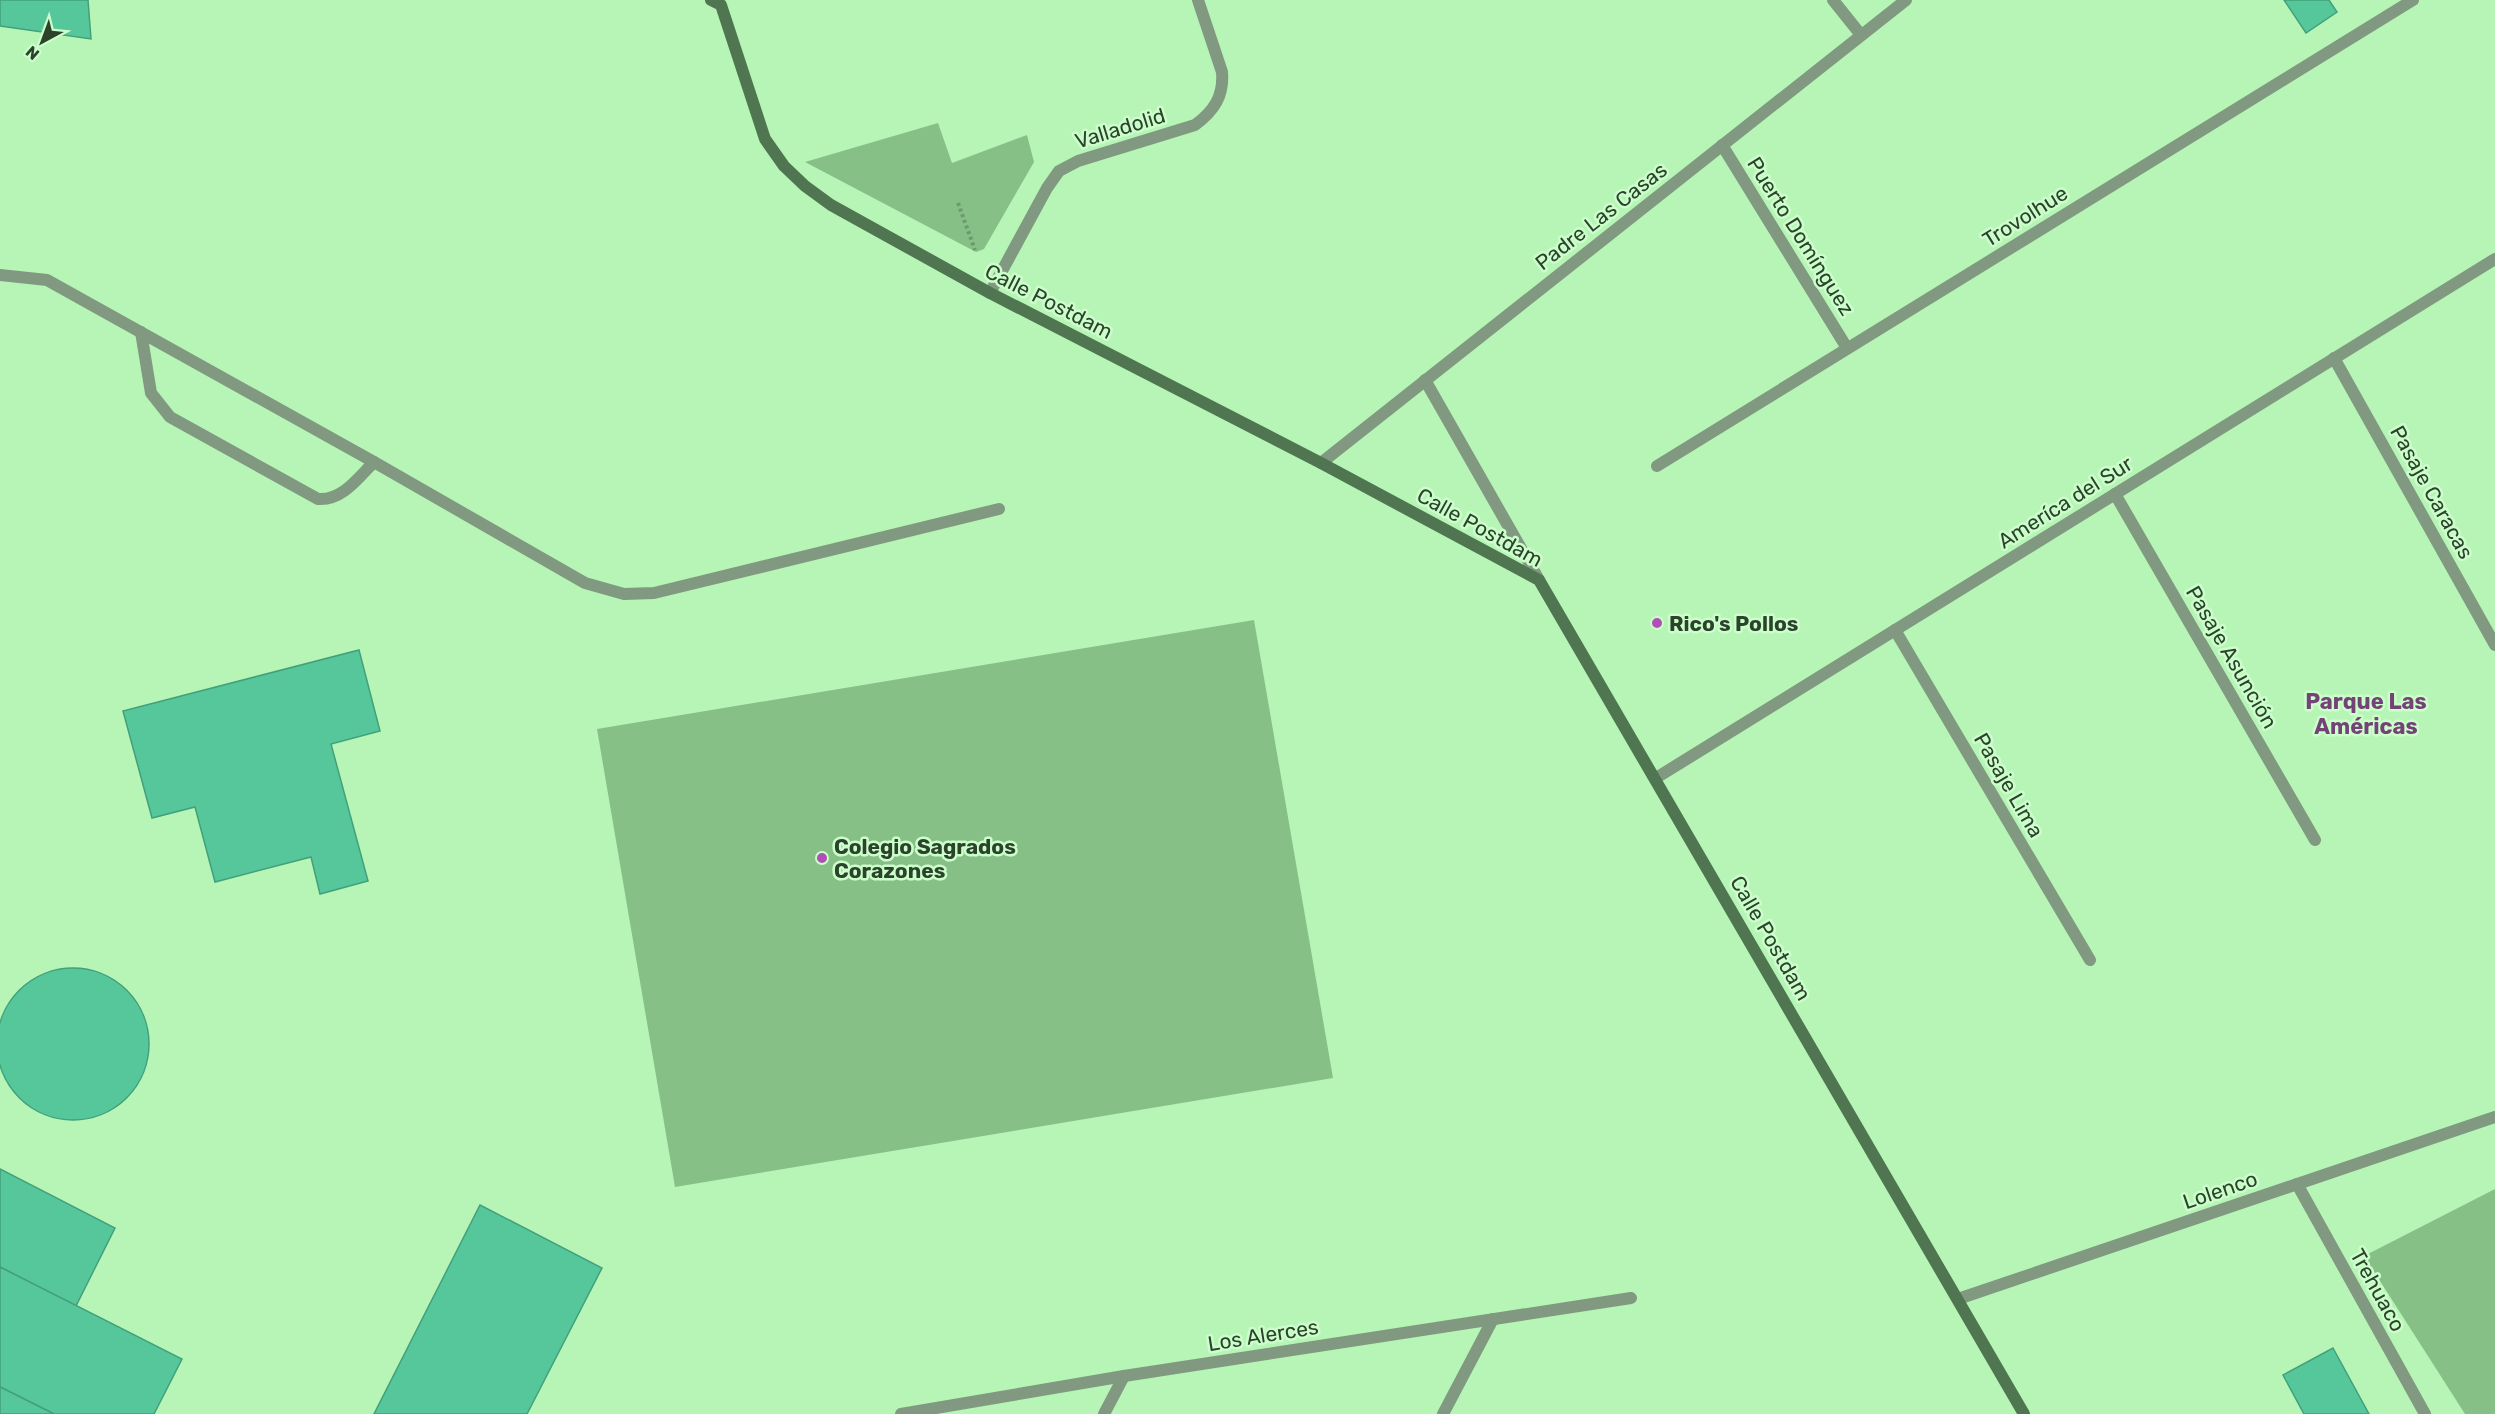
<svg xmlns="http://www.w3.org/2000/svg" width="2495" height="1414" font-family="Rubik,sans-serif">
  <rect width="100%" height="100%" fill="#b6f5b6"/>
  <g fill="#87c087">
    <polygon points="938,123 952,163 1027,135 1034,162 984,249 976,252 805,162"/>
    <polygon points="1254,620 1333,1078 675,1187 597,729"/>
    <polygon points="2495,1189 2495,1414 2465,1414 2364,1256"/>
  </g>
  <g fill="#56c79b" stroke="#42a07b" stroke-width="1.5">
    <polygon points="0,0 88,0 91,39 0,26"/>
    <polygon points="2284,0 2329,0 2337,12 2306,33"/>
    <polygon points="359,650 380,731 331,744 368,881 320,894 311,857 215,882 195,807 152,818 123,711"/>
    <circle cx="73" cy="1044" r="76"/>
    <polygon points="0,1169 115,1228 76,1306 0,1267"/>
    <polygon points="480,1205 602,1268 527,1414 374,1414"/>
    <polygon points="0,1267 182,1359 154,1414 54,1414 0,1387"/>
    <polygon points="2333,1348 2369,1414 2304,1414 2283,1375"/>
    <polygon points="0,1387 54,1414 0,1414"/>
  </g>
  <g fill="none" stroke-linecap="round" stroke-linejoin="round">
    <polyline stroke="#6d996d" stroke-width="4" stroke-dasharray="3 3" stroke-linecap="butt" points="958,203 975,250"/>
    <g stroke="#809980" stroke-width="12">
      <polyline points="0,275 47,280 374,462 585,583 624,594 654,593 999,509"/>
      <path d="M141 332 151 393 170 417 318 499C342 501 358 478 374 462"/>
    </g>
    <g stroke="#809980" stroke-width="12">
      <polyline points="1833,0 1861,35"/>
      <polyline points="1722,145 1847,348"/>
      <path d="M990 293 1047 188 1059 171 1078 161 1195 125C1214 111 1224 96 1222 72L1198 0"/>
      <polyline points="2334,358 2495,645"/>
      <polyline points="1425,380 1539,580"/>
      <polyline points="1321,463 1906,0"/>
      <polyline points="1657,466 2413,0"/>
      <polyline points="2115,494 2315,840"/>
      <polyline points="1895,630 2090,960"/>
      <polyline points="1656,778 2495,259"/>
      <polyline points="2297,1184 2425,1414"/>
      <polyline points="1958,1299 2495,1117"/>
      <polyline points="901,1414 1124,1376 1631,1298"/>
      <polyline points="1104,1414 1124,1376"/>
      <polyline points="1443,1414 1493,1319"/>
    </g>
    <polyline stroke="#507651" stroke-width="12" points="711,0 721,5 765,139 784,166 805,186 831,205 990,293 1321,463 1539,580 2024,1414"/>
  </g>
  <g fill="#b04fb7" stroke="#ccfecc" stroke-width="2">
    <circle cx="1657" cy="623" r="6"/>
    <circle cx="822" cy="858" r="6"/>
  </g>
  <g text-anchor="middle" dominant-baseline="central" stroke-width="5" stroke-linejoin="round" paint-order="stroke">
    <g font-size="21" fill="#2a432a" stroke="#ccfecc">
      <text transform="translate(1120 128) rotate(-17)">Valladolid</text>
      <text transform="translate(1601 216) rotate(-38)">Padre Las Casas</text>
      <text transform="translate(2025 216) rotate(-32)">Trovolhue</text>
      <text transform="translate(1801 236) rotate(58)">Puerto Domínguez</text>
      <text transform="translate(1049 301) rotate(27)">Calle Postdam</text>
      <text transform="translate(2432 492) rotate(61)">Pasaje Caracas</text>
      <text transform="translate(2065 502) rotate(-32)">Ameríca del Sur</text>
      <text transform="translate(1480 527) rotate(29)">Calle Postdam</text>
      <text transform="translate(2232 657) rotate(60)">Pasaje Asunción</text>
      <text transform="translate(2009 785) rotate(60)">Pasaje Lima</text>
      <text transform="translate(1771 938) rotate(60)">Calle Postdam</text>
      <text transform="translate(2220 1190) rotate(-19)">Lolenco</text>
      <text transform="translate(2378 1290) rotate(61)">Trehuaco</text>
      <text transform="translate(1263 1335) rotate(-9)">Los Alerces</text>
    </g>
    <g font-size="21" font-weight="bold" fill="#2a432a" stroke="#ccfecc" text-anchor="start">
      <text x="1669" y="623">Rico's Pollos</text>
      <text x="834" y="846">Colegio Sagrados<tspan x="834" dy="24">Corazones</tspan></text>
    </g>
    <g font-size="22" font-weight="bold" fill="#734376" stroke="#ccfecc">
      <text x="2366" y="701">Parque Las<tspan x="2366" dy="25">Américas</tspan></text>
    </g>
  </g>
  <g transform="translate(42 42) rotate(221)" stroke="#ccfecc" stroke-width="4.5" paint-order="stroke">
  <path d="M0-4.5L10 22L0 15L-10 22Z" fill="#2a432a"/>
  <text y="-9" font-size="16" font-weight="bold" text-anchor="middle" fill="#2a432a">N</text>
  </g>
</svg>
